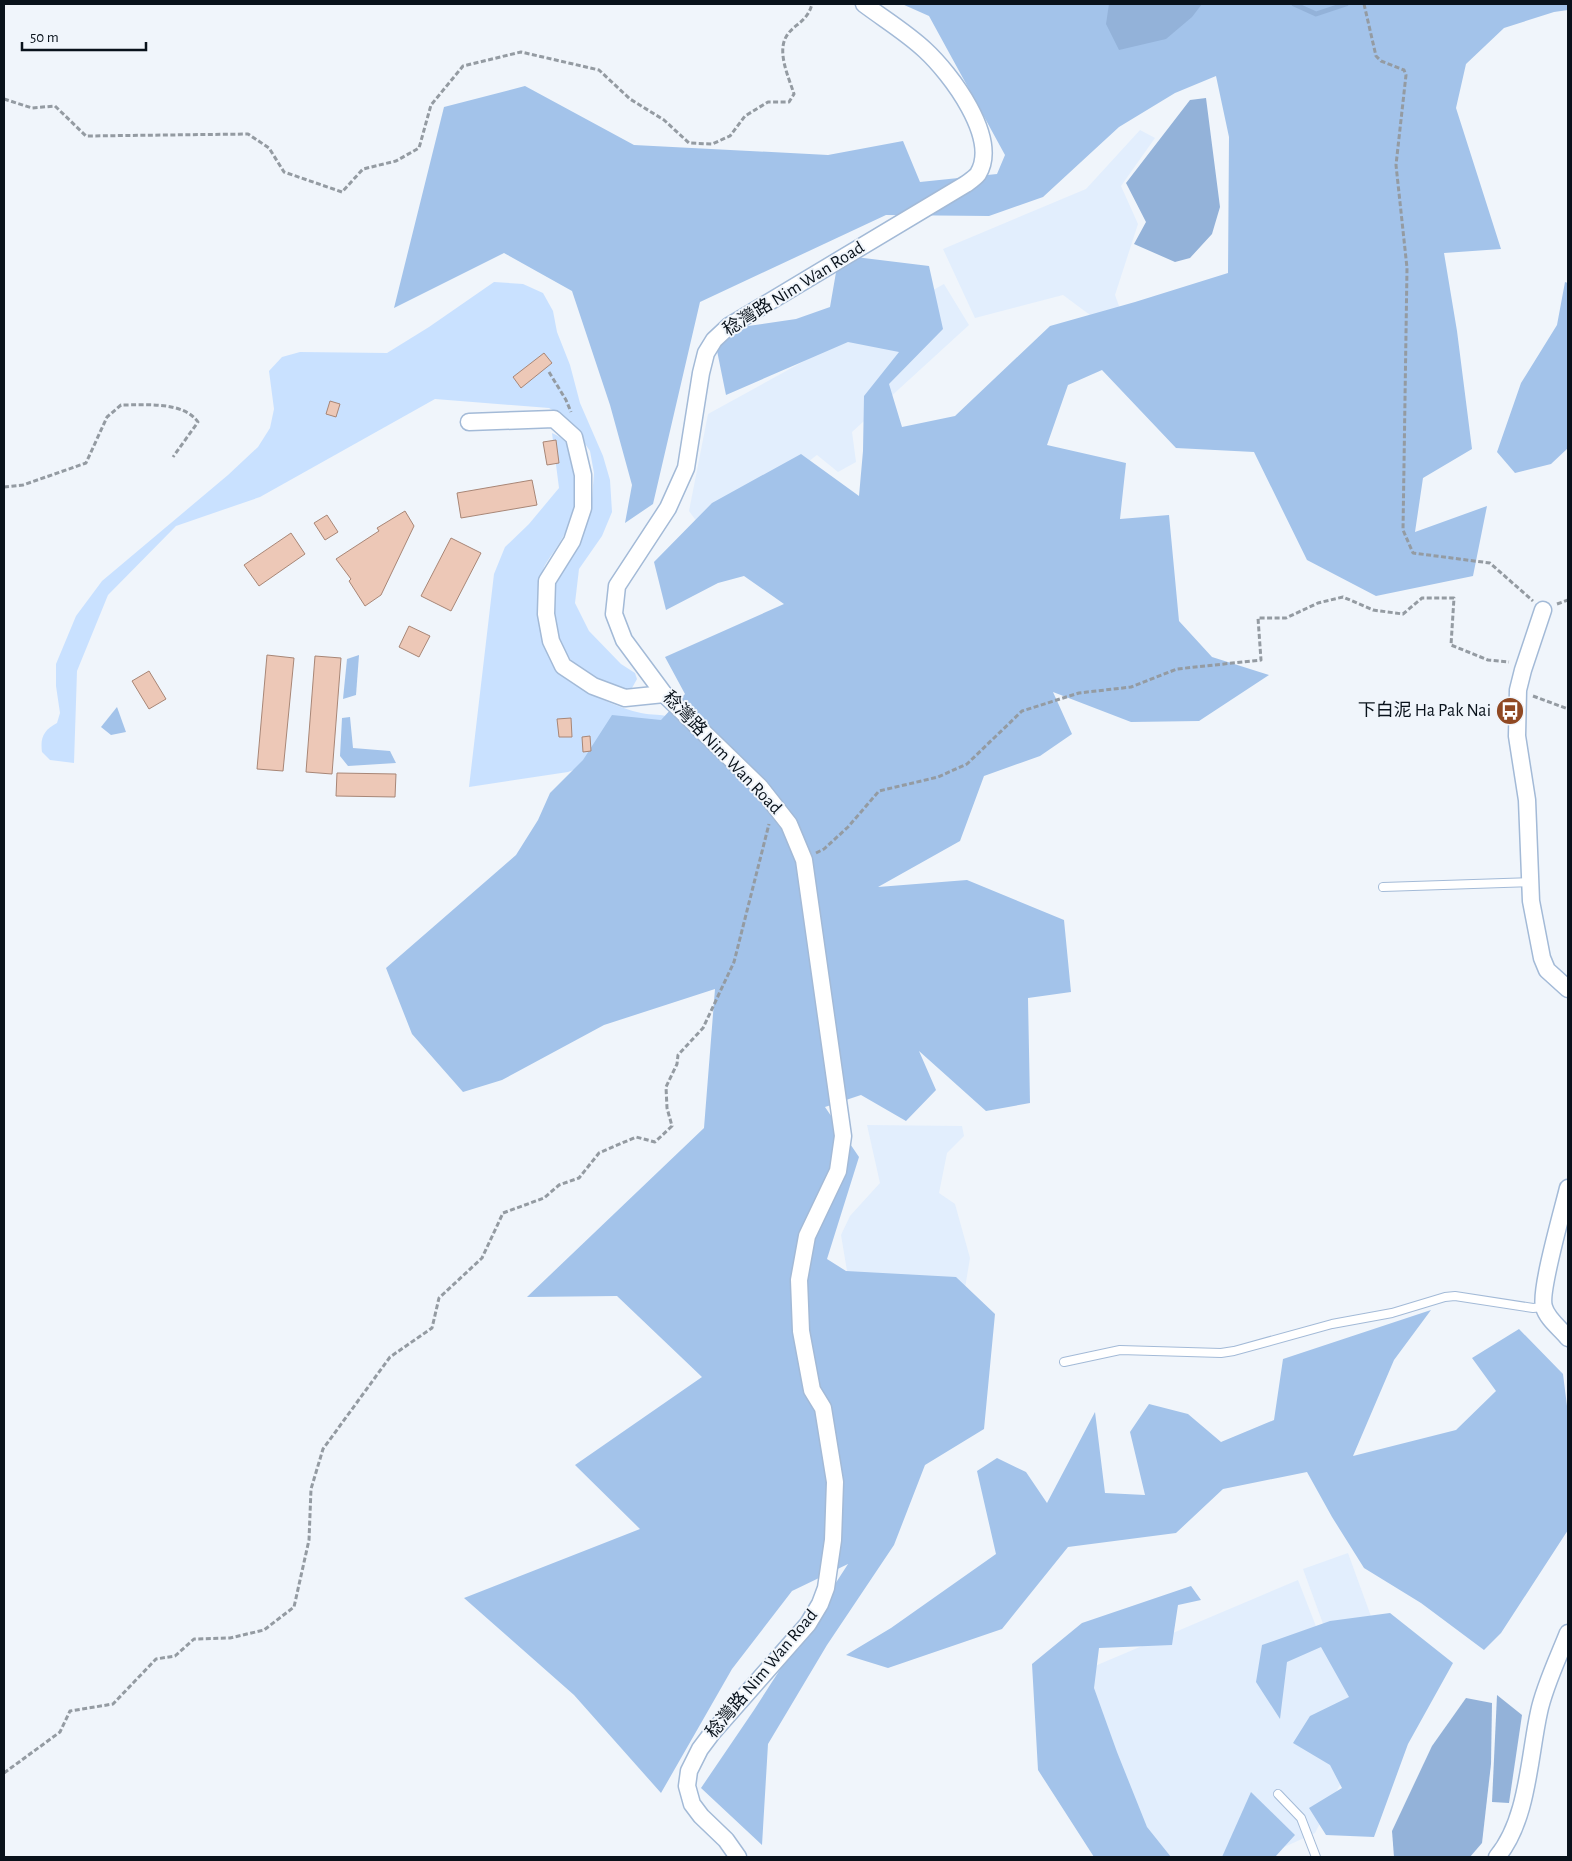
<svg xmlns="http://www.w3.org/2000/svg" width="1572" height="1861" font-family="'Alegreya Sans','Noto Sans SC',sans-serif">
  <rect width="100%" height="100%" fill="#f0f5fb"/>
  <g fill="#e2eefd">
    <polygon points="1140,130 1155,138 1121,186 1138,224 1115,295 1124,320 1109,329 1063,295 975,318 943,249 1086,189"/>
    <polygon points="944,284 969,325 852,432 856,462 838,472 817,455 772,489 700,526 689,511 708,414"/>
    <polygon points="867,1125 962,1126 964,1136 947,1153 939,1193 955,1204 970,1258 964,1294 849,1283 841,1235 850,1216 880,1183"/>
    <polygon points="1348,1553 1372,1619 1326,1632 1303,1569"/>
    <polygon points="1298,1580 1319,1634 1361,1705 1346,1773 1315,1833 1262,1857 1156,1857 1076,1674"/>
  </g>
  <g fill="#c9e1ff">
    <path d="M494 282 523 284 543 293 553 311 557 332 570 365 580 403 603 456 610 480 612 512 602 536 579 569 575 603 589 631 621 664 635 673 637 679 632 688 621 691 598 681 577 668 564 651 555 627 552 600 557 576 576 544 591 511 594 473 590 451 574 428 563 416 549 408 435 399 260 497 176 526 108 595 77 671 74 763 50 760 42 752C40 737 44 730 57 723L60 713 56 686V664L76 616 102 581 228 475 258 447 270 428 274 409 269 371 282 357 300 352 387 353 429 327Z"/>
    <path d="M552 433C567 439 572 449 574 464 575 473 578 482 578 491 578 510 567 531 557 547 552 555 544 564 542 573 534 605 538 657 566 679 583 692 621 709 641 713 652 716 661 713 671 718L609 757 568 772 469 787 494 574 505 547 529 524 559 488Z"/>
  </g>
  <g fill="#a3c3ea">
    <polygon points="902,4 1568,4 1568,10 1554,12 1504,28 1466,64 1456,108 1501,249 1444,253 1457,331 1472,449 1423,478 1415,532 1487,506 1473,576 1376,596 1307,560 1254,452 1176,448 1102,370 1068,385 1047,445 1126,463 1120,519 1169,515 1179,621 1212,657 1269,675 1199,721 1131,722 1053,692 1072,734 1040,756 984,776 960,841 878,887 967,880 1064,920 1071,992 1028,998 1030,1103 986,1111 919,1051 936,1090 906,1121 861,1095 825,1107 859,1157 827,1259 846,1271 956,1277 995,1314 984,1429 925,1465 894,1545 827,1645 768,1744 762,1845 701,1788 754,1710 848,1564 792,1591 732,1669 661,1793 574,1695 464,1598 640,1529 575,1465 702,1377 617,1296 527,1297 704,1128 715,989 604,1025 502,1080 463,1092 412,1034 386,968 516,855 538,820 550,793 583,760 612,715 661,720 685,694 665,657 784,604 744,576 718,583 666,610 654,562 712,503 801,454 859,496 863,451 864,396 899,352 848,342 726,395 713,331 796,319 830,307 839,255 929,266 943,329 889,384 902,427 955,416 1050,326 1135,302 1228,273 1229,137 1216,76 1175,93 1119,127 1043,197 989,216 886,215 700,302 653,504 625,523 632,485 610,405 572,291 504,253 394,308 444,107 525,86 634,145 828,155 903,141 920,182 997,174 1005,155 929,16"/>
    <polygon points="1565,282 1568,283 1568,448 1551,464 1515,473 1497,452 1521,383 1557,325"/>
    <polygon points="359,655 356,695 343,699 347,659"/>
    <polygon points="117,707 126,732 111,735 101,727"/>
    <polygon points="350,717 353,748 390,751 396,763 348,766 340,756 342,718"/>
    <polygon points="1431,1310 1394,1360 1353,1456 1456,1430 1496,1391 1472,1358 1519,1329 1563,1374 1568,1414 1568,1530 1501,1633 1484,1650 1421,1603 1364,1568 1332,1517 1307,1472 1223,1489 1176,1533 1068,1547 1002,1629 888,1668 846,1655 891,1628 996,1554 977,1471 997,1458 1026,1472 1047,1503 1095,1412 1105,1493 1145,1495 1130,1432 1149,1404 1188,1414 1221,1442 1274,1420 1283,1359"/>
    <polygon points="1191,1586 1201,1600 1178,1605 1172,1645 1099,1648 1094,1688 1117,1752 1147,1827 1171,1857 1094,1857 1038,1770 1032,1664 1082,1623"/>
    <polygon points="1390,1613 1453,1663 1408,1744 1374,1837 1326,1835 1309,1808 1342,1788 1330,1765 1293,1743 1310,1716 1349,1697 1321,1647 1287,1662 1280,1719 1256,1682 1262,1645 1330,1621"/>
    <polygon points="1251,1792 1295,1835 1275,1857 1222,1857"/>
  </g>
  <g fill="#93b2d9">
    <polygon points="1109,4 1202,4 1192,17 1166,39 1119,50 1106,24"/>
    <polygon points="1206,98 1220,207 1212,234 1190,258 1175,262 1134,244 1146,222 1126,183 1190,100"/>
    <polygon points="1497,1695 1522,1715 1509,1803 1492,1802"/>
    <polygon points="1466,1698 1492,1703 1491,1764 1482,1843 1470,1857 1394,1857 1392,1831 1432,1746"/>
  </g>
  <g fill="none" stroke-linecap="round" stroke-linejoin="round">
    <polyline stroke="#93b2d9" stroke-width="5" points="1294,4 1316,14 1346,4"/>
  </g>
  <g fill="#edc8b7" stroke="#a88676">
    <polygon points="544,353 552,363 521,388 513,377"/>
    <polygon points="330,401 340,404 336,417 326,414"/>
    <polygon points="556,440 559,463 547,465 543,442"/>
    <polygon points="532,480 537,505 461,518 457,493"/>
    <polygon points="405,511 414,526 381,595 365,606 349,581 351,579 336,559 379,531 377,528"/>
    <polygon points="327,515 338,532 325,540 314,523"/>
    <polygon points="291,533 305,554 259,586 244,565"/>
    <polygon points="451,538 481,553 451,611 421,596"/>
    <polygon points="409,626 430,636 419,657 399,647"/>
    <polygon points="267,655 294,658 283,771 257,769"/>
    <polygon points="315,656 341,658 332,774 306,772"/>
    <polygon points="149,671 166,699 149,709 132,681"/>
    <polygon points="571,718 572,737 559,737 557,719"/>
    <polygon points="590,736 591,751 583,752 582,737"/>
    <polygon points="337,773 396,774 395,797 336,796"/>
  </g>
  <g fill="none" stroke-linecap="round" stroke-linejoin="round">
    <defs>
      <g id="lane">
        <polyline points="1383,887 1530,882"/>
        <polyline points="1064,1362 1120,1350 1221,1353 1234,1351 1332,1324 1392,1313 1445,1297 1455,1296 1533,1308 1544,1307"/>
        <polyline points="1278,1794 1301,1818 1316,1857"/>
      </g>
      <g id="street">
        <polyline points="469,422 554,419 574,437 583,475 583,508 572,541 547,581 546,614 551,641 563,666 593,686 625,698 664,694"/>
        <polyline points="1543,610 1523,670 1518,690 1517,736 1527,800 1531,901 1542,958 1547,970 1568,989"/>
        <path d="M1568 1188C1563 1209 1539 1292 1544 1307 1547 1319 1561 1329 1568 1338"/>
        <path d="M738 1857 726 1840 701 1816 692 1804 687 1786 689 1771 700 1749 712 1733 808 1624 820 1604 826 1588 833 1540 835 1482 823 1408 812 1390 801 1331 799 1280 807 1236 838 1171 843 1136 804 860 789 824 760 787 664 694 624 640 614 614 617 586 668 508 686 468 701 373 706 353 714 340 729 326 966 184C970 181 975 178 978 174 1000 138 950 73 925 50 907 33 884 19 864 4"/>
        <path d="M1497 1857C1528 1820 1529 1757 1539 1712 1544 1687 1559 1656 1568 1633"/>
      </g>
    </defs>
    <use href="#lane" stroke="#a3bad7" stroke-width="10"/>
    <use href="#street" stroke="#a3bad7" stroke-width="19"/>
    <g stroke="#949ba2" stroke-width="3" stroke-dasharray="5 2.5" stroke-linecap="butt">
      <polyline points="1364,4 1376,56 1381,61 1404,70 1406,75 1396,165 1407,268 1403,530 1413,553 1490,563 1533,601"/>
      <path d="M4 99 32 108 55 106 86 136 248 134 269 148 284 172 342 192 363 169 396 161 419 148 431 105 463 66 521 52 599 70 630 99 664 120 689 143 712 144 730 136 745 116 768 102H789L794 94C789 78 777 53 786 37 793 24 807 23 812 4"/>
      <polyline points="549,372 566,400 571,412"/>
      <path d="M4 487 23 485 86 463 107 417 121 405C145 405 183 401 198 422L173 457"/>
      <polyline points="1557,604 1568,600"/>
      <polyline points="1533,696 1568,709"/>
      <polyline points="816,853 824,849 848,827 879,791 938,777 967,764 1022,711 1079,693 1131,687 1177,669 1261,660 1258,618 1286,618 1318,603 1343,597 1373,610 1403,614 1422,598 1454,598 1451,645 1488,660 1509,662"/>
      <polyline points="4,1773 60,1732 70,1711 113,1704 156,1659 175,1656 194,1639 230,1638 264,1630 294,1607 309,1540 311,1489 323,1449 390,1357 432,1328 439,1298 482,1258 503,1213 544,1198 559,1185 579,1178 599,1153 636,1137 655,1142 672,1126 667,1108 666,1087 677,1064 678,1055 703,1028 734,962 769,824"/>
    </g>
    <use href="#lane" stroke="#fff" stroke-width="8"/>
    <use href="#street" stroke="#fff" stroke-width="16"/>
  </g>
  <defs>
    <symbol id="bus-disc" viewBox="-11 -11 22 22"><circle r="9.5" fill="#904923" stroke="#f0f5fb"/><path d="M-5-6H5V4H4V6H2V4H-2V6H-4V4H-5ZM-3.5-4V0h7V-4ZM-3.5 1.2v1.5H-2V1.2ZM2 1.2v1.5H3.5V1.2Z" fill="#fff"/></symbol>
  </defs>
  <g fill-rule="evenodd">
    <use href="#bus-disc" x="1494" y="695" width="32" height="32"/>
  </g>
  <g text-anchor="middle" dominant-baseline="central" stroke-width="4" stroke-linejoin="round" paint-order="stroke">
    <g font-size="18" fill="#09121b" stroke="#f0f5fb">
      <text transform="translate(794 289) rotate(-32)">稔灣路 Nim Wan Road</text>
      <text transform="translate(722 753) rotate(46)">稔灣路 Nim Wan Road</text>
      <text transform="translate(762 1674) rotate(-50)">稔灣路 Nim Wan Road</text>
    </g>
    <g font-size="18" fill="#09121b" stroke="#f0f5fb" text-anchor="end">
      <text x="1491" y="711">下白泥 Ha Pak Nai</text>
    </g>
  </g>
  <rect width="1572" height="1861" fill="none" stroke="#09121b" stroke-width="10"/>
  <path d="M22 42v8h124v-8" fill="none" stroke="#09121b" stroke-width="2.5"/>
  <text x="30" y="42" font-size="15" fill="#09121b" stroke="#f0f5fb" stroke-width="4" paint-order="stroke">50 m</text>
</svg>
